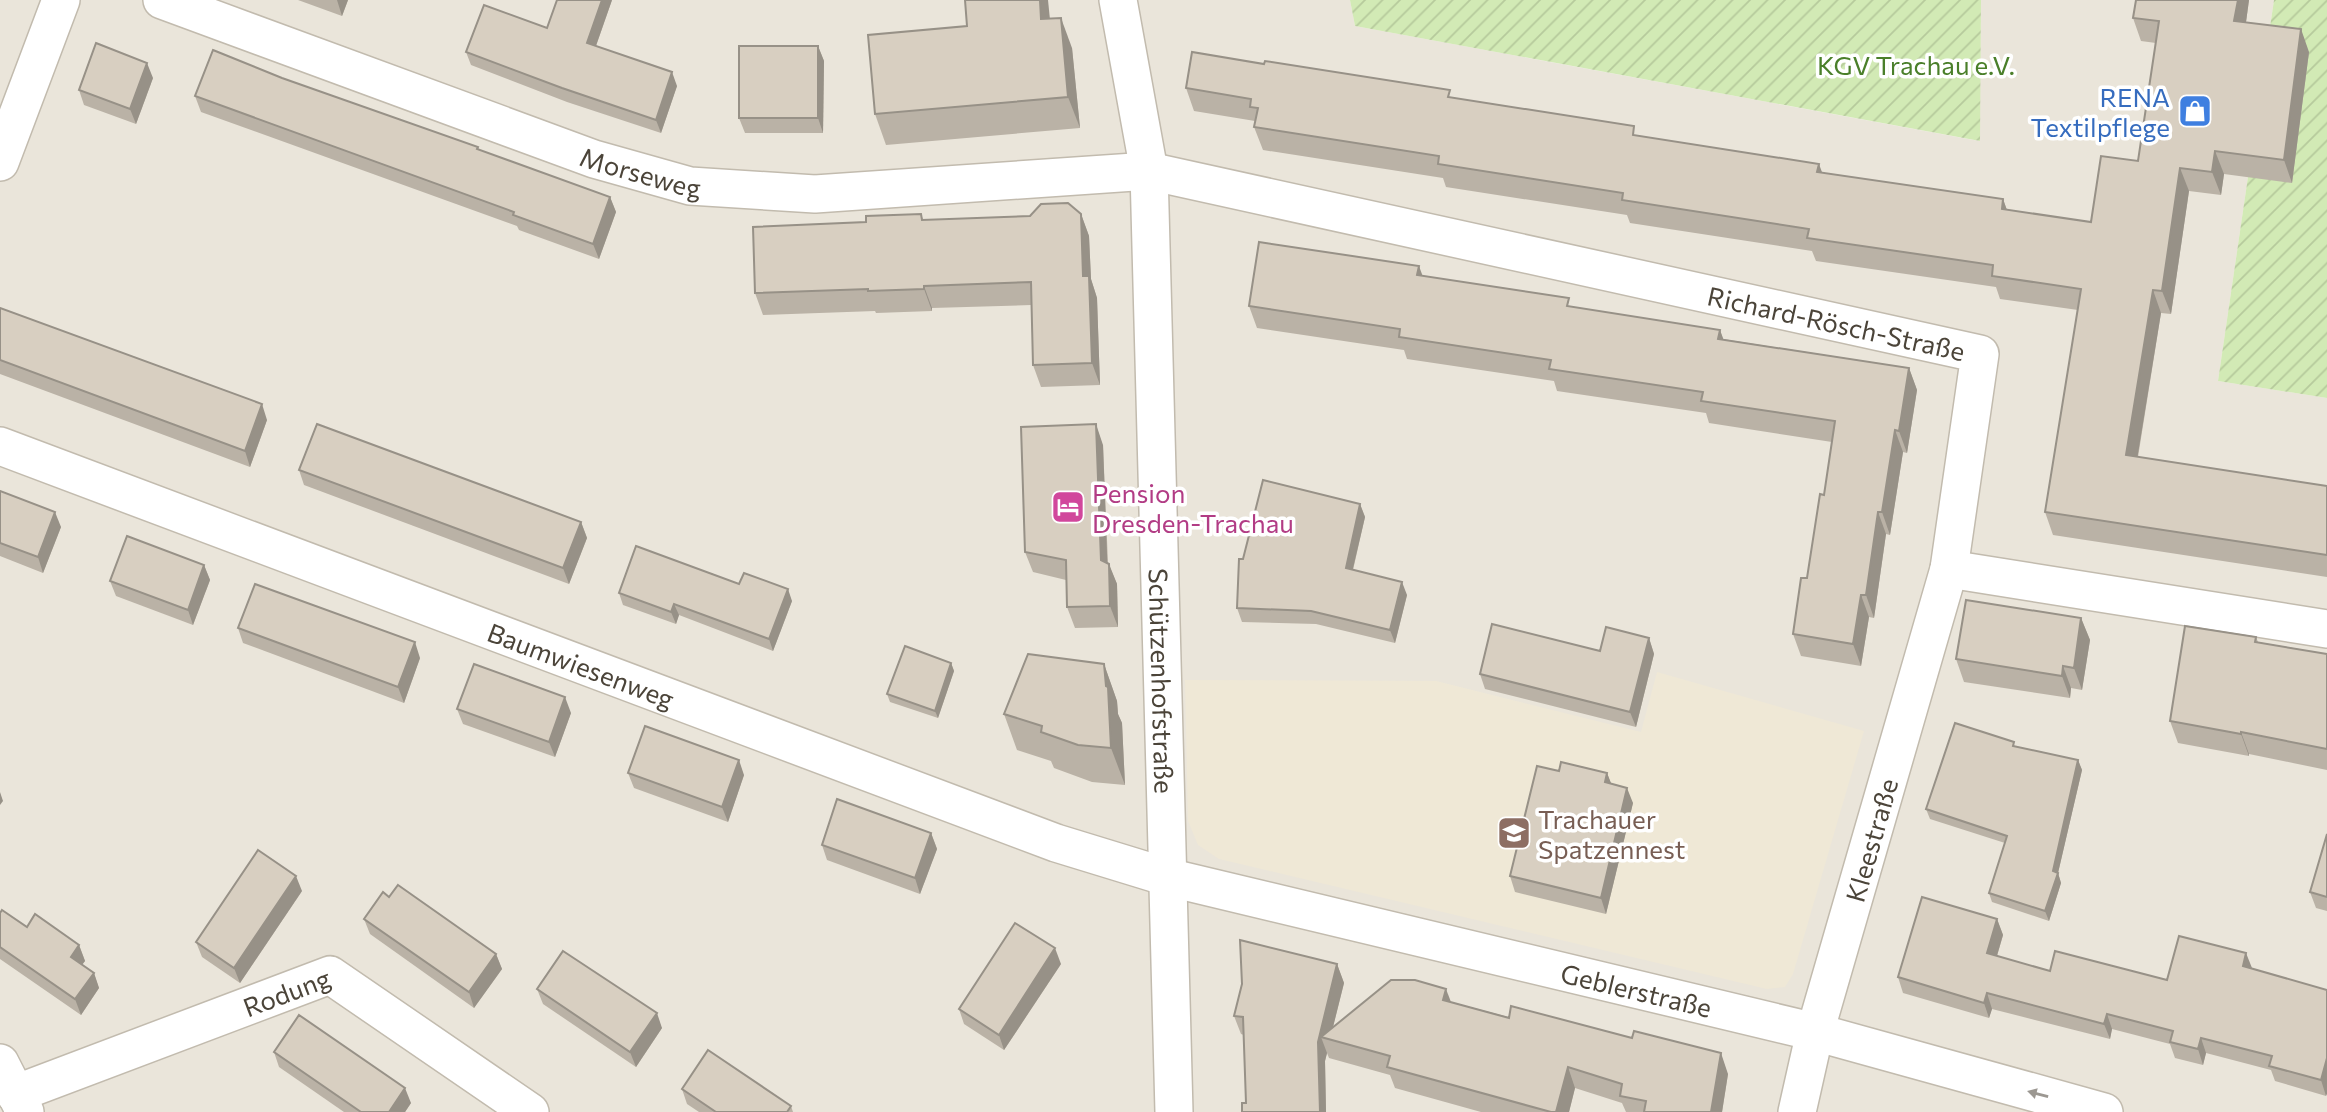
<svg xmlns="http://www.w3.org/2000/svg" width="2327" height="1112" font-family="Commissioner,sans-serif">
  <defs>
    <pattern id="garden-furrows" width="10" height="10" patternUnits="userSpaceOnUse" patternTransform="scale(1.75)"><rect width="10" height="10" fill="#d2eab5"/><path d="M-1 1l2-2M0 10L10 0M9 11l2-2" fill="none" stroke="#b6ca9c"/></pattern>
  </defs>
  <rect width="100%" height="100%" fill="#f6f3ec"/>
  <polygon fill="#eae5da" points="0,0 1350,0 1355,26 1979,141 1981,0 2274,0 2218,381 2327,398 2327,1112 0,1112"/>
  <polygon fill="#efe8d6" points="1657,672 1864,731 1793,974 1785,987 1767,989 1219,859 1198,845 1188,821 1185,680 1436,681 1641,732"/>
  <g fill="url(#garden-furrows)">
    <polygon points="1350,0 1981,0 1980,141 1355,26"/>
    <polygon points="2274,0 2327,0 2327,398 2218,381"/>
  </g>
  <g fill="none" stroke-linecap="round" stroke-linejoin="round">
    <defs>
      <g id="minor">
        <path id="s1" d="M162 0 594 159 690 186 815 194 1149 171 1980 354 1949 569 1815 1032 1797 1112"/>
        <path id="s2" d="M1118 0 1149 171 1174 1112"/>
        <polyline points="0,162 61,0"/>
        <path id="s3" d="M0 446 1056 843 1167 877 1815 1032 2104 1112"/>
        <polyline points="1949,569 2327,629"/>
        <polyline points="0,1063 25,1112"/>
        <path id="s4" d="M15 1094 330 975 530 1112"/>
      </g>
    </defs>
    <use href="#minor" stroke="#c2bbae" stroke-width="40"/>
    <use href="#minor" stroke="#fff" stroke-width="37"/>
  </g>
  <g fill="#bab2a6">
    <polygon points="298,0 348,0 342,16"/>
    <polygon points="612,0 596,46 677,86 661,133 567,102 471,65 466,52 547,28"/>
    <polygon points="2136,0 2249,0 2246,22 2309,52 2292,183 2224,174 2221,195 2189,191 2171,314 2161,313 2138,457 2327,486 2327,577 2053,535 2045,512 2078,310 2000,299 1996,287 1816,261 1812,251 1630,223 1627,215 1446,187 1443,178 1263,150 1254,127 1255,121 1194,111 1186,88 1264,64 1452,98 1822,173 2003,199 2007,210 2091,222 2138,161 2156,43 2141,41 2133,18"/>
    <polygon points="818,46 824,61 823,133 745,133 739,118"/>
    <polygon points="1072,48 1080,128 886,145 875,114"/>
    <polygon points="153,78 136,124 84,105 79,90"/>
    <polygon points="282,78 478,147 479,150 610,197 616,212 599,259 519,230 517,226 201,112 195,96"/>
    <polygon points="921,214 923,220 1081,214 1089,236 1091,279 1097,298 1100,385 1041,387 1033,365 1031,305 932,308 932,311 876,313 875,311 763,315 755,293 866,222"/>
    <polygon points="1422,276 1572,307 1720,330 1723,339 1909,368 1917,390 1907,453 1903,452 1890,535 1886,534 1874,618 1869,617 1861,666 1801,656 1793,634 1807,578 1824,495 1832,442 1709,423 1706,413 1557,391 1554,381 1407,359 1404,350 1257,328 1249,306"/>
    <polygon points="0,308 267,420 250,467 0,374"/>
    <polygon points="1103,445 1108,563 1117,584 1118,627 1075,628 1067,607 1066,580 1033,572 1025,552"/>
    <polygon points="299,470 581,522 587,538 569,584 304,485"/>
    <polygon points="0,491 61,527 43,573 0,556"/>
    <polygon points="1360,504 1365,517 1353,570 1407,595 1395,643 1316,624 1242,622 1237,608 1243,559"/>
    <polygon points="204,565 210,580 193,625 116,596 110,581"/>
    <polygon points="739,584 792,601 773,651 679,615 676,624 623,605 619,593"/>
    <polygon points="2081,618 2090,640 2082,690 2071,688 2070,698 1964,682 1956,659"/>
    <polygon points="238,628 420,658 404,703 243,643"/>
    <polygon points="2256,637 2258,642 2327,654 2327,770 2249,754 2249,756 2178,743 2170,721"/>
    <polygon points="1649,638 1654,654 1636,727 1485,689 1480,674 1600,651"/>
    <polygon points="951,663 954,671 938,718 890,702 887,694"/>
    <polygon points="1104,664 1117,701 1118,714 1122,723 1125,785 1092,782 1054,768 1051,761 1017,750 1004,714"/>
    <polygon points="457,709 571,713 555,757 463,724"/>
    <polygon points="2015,746 2078,760 2082,770 2058,873 2061,883 2049,921 1992,902 1989,893 2005,843 1930,819 1926,809"/>
    <polygon points="1559,771 1607,773 1611,784 1633,803 1606,914 1515,892 1510,876"/>
    <polygon points="628,773 744,775 728,822 634,788"/>
    <polygon points="931,833 937,849 920,894 827,860 822,845"/>
    <polygon points="2327,834 2327,911 2316,908 2310,892"/>
    <polygon points="302,891 240,983 202,957 196,942"/>
    <polygon points="389,897 496,954 502,969 474,1008 370,934 364,919"/>
    <polygon points="0,913 27,927 79,945 85,961 82,965 94,973 99,988 81,1015 0,959"/>
    <polygon points="1997,919 2003,935 1997,956 2050,971 2167,980 2251,968 2327,990 2326,1096 2275,1081 2271,1070 2206,1053 2203,1065 2175,1058 2170,1044 2112,1029 2110,1039 1992,1009 1989,1018 1903,993 1898,977"/>
    <polygon points="1061,964 1004,1050 964,1024 959,1009"/>
    <polygon points="1337,964 1344,983 1333,1027 1451,1002 1728,1074 1722,1112 1626,1112 1622,1103 1575,1088 1569,1112 1481,1112 1395,1088 1390,1075 1329,1058 1327,1053 1325,1061 1326,1112 1242,1112 1246,1103 1244,1035 1241,1034 1234,1016 1242,984"/>
    <polygon points="537,989 662,1028 636,1067 543,1004"/>
    <polygon points="274,1052 411,1103 405,1112 344,1112 279,1067"/>
    <polygon points="682,1089 791,1106 793,1112 699,1112 687,1104"/>
  </g>
  <g fill="#979187">
    <polygon points="337,0 348,0 342,16"/>
    <polygon points="602,0 612,0 592,57 587,43"/>
    <polygon points="1040,0 1048,0 1053,50 1041,19"/>
    <polygon points="2238,0 2249,0 2243,44 2234,21"/>
    <polygon points="1061,18 1072,48 1080,128 1068,97"/>
    <polygon points="2301,29 2309,52 2292,183 2284,160"/>
    <polygon points="818,46 824,61 823,133 818,118"/>
    <polygon points="147,63 153,78 136,124 130,109"/>
    <polygon points="672,72 677,86 661,133 656,120"/>
    <polygon points="2215,151 2224,174 2221,195 2212,172"/>
    <polygon points="1819,164 1827,186 1817,172"/>
    <polygon points="2180,168 2189,191 2171,314 2162,291"/>
    <polygon points="610,197 616,212 599,259 593,244"/>
    <polygon points="2003,199 2011,222 2002,209"/>
    <polygon points="1081,214 1089,236 1091,279 1097,298 1100,385 1092,363 1083,276"/>
    <polygon points="1419,266 1427,288 1417,275"/>
    <polygon points="924,286 932,308 932,311 924,289"/>
    <polygon points="2153,290 2161,313 2134,478 2126,455"/>
    <polygon points="1720,330 1728,352 1718,339"/>
    <polygon points="1909,368 1917,390 1907,453 1899,431"/>
    <polygon points="262,404 267,420 250,467 245,451"/>
    <polygon points="1096,424 1103,445 1108,581 1101,560"/>
    <polygon points="1895,430 1903,452 1890,535 1882,512"/>
    <polygon points="1360,504 1365,517 1350,581 1346,568"/>
    <polygon points="55,512 61,527 43,573 38,557"/>
    <polygon points="1878,512 1886,534 1874,618 1866,595"/>
    <polygon points="581,522 587,538 569,584 563,568"/>
    <polygon points="1109,564 1117,584 1118,627 1110,606"/>
    <polygon points="204,565 210,580 193,625 188,610"/>
    <polygon points="1402,582 1407,595 1395,643 1390,630"/>
    <polygon points="788,589 792,601 773,651 769,639"/>
    <polygon points="1861,595 1869,617 1861,666 1853,644"/>
    <polygon points="674,604 679,615 676,624 671,612"/>
    <polygon points="2081,618 2090,640 2082,690 2074,668"/>
    <polygon points="1649,638 1654,654 1636,727 1630,712"/>
    <polygon points="415,642 420,658 404,703 398,687"/>
    <polygon points="951,663 954,671 938,718 935,711"/>
    <polygon points="1104,664 1117,701 1118,714 1122,723 1125,785 1111,748"/>
    <polygon points="2063,666 2071,688 2070,698 2062,676"/>
    <polygon points="565,697 571,713 555,757 549,742"/>
    <polygon points="2241,732 2249,754 2249,756 2241,734"/>
    <polygon points="739,760 744,775 728,822 722,807"/>
    <polygon points="2078,760 2082,770 2058,873 2061,883 2049,921 2045,911 2053,871"/>
    <polygon points="1607,773 1613,788 1605,782"/>
    <polygon points="1627,788 1633,803 1606,914 1601,898"/>
    <polygon points="0,792 3,801 0,805"/>
    <polygon points="931,833 937,849 920,894 915,878"/>
    <polygon points="296,876 302,891 240,983 234,968"/>
    <polygon points="1997,919 2003,935 1993,969 1987,953"/>
    <polygon points="79,945 85,961 76,972 71,957"/>
    <polygon points="1055,948 1061,964 1004,1050 999,1035"/>
    <polygon points="2246,953 2252,968 2243,966"/>
    <polygon points="496,954 502,969 474,1008 469,992"/>
    <polygon points="1337,964 1344,983 1330,1039 1321,1037 1327,1053 1325,1061 1326,1112 1320,1112 1318,1042"/>
    <polygon points="94,973 99,988 81,1015 75,999"/>
    <polygon points="1446,989 1454,1010 1443,1000"/>
    <polygon points="1987,993 1992,1009 1989,1018 1984,1003"/>
    <polygon points="657,1013 662,1028 636,1067 630,1052"/>
    <polygon points="2107,1014 2112,1029 2110,1039 2104,1024"/>
    <polygon points="2201,1038 2206,1053 2203,1065 2198,1049"/>
    <polygon points="1721,1053 1728,1074 1722,1112 1711,1112"/>
    <polygon points="2327,1058 2327,1094 2326,1096 2321,1080"/>
    <polygon points="1568,1067 1575,1088 1569,1112 1556,1112"/>
    <polygon points="405,1088 411,1103 405,1112 389,1112"/>
  </g>
  <g fill="#d8cfc1" stroke="#979187" stroke-width="2">
    <polygon points="557,0 602,0 587,43 672,72 656,120 562,88 466,52 484,5 547,28"/>
    <polygon points="965,0 1040,0 1041,19 1061,18 1068,97 875,114 868,35 967,26"/>
    <polygon points="2136,0 2238,0 2234,21 2301,29 2284,160 2215,151 2212,172 2180,168 2162,291 2153,290 2126,455 2327,486 2327,555 2045,512 2081,289 1992,276 1993,265 1807,238 1809,229 1622,200 1623,193 1438,164 1439,156 1254,127 1258,108 1250,107 1251,99 1186,88 1192,52 1264,64 1265,61 1450,90 1448,97 1634,126 1633,135 1819,164 1817,172 2003,199 2002,209 2091,222 2101,156 2138,161 2159,21 2133,18"/>
    <polygon points="96,43 147,63 130,109 79,90"/>
    <rect x="739" y="46" width="79" height="72"/>
    <polygon points="213,50 282,78 478,147 477,149 610,197 593,244 513,215 514,212 195,96"/>
    <polygon points="1068,203 1081,214 1083,276 1089,276 1092,363 1033,365 1031,282 924,286 924,289 868,291 868,289 755,293 753,227 866,222 866,216 921,214 922,220 1030,216 1041,204"/>
    <polygon points="1259,242 1419,266 1417,275 1569,298 1567,306 1720,330 1718,339 1909,368 1899,431 1895,430 1882,512 1878,512 1866,595 1861,595 1853,644 1793,634 1801,578 1807,578 1820,494 1824,495 1835,421 1701,401 1703,392 1549,369 1551,360 1399,337 1400,329 1249,306"/>
    <polygon points="0,308 262,404 245,451 0,360"/>
    <polygon points="317,424 581,522 563,568 299,470"/>
    <polygon points="1096,424 1101,560 1109,564 1110,606 1067,607 1066,560 1025,552 1021,427"/>
    <polygon points="1263,480 1360,504 1346,568 1402,582 1390,630 1311,611 1237,608 1239,559 1243,559"/>
    <polygon points="0,491 55,512 38,557 0,543"/>
    <polygon points="127,536 204,565 188,610 110,581"/>
    <polygon points="636,546 739,584 744,573 788,589 769,639 674,604 671,612 619,593"/>
    <polygon points="255,584 415,642 398,687 238,628"/>
    <polygon points="1966,600 2081,618 2074,668 2063,666 2062,676 1956,659"/>
    <polygon points="1492,624 1600,651 1606,627 1649,638 1630,712 1480,674"/>
    <polygon points="2185,626 2256,637 2255,642 2327,654 2327,749 2241,732 2241,734 2170,721"/>
    <polygon points="905,646 951,663 935,711 887,694"/>
    <polygon points="1028,654 1104,664 1106,686 1108,687 1111,748 1078,745 1041,732 1042,726 1004,714"/>
    <polygon points="474,664 565,697 549,742 457,709"/>
    <polygon points="1955,723 2014,742 2013,746 2078,760 2053,871 2058,873 2045,911 1989,893 2007,836 1926,809"/>
    <polygon points="645,726 739,760 722,807 628,773"/>
    <polygon points="1561,762 1607,773 1605,782 1627,788 1601,898 1510,876 1537,766 1559,771"/>
    <polygon points="837,799 931,833 915,878 822,845"/>
    <polygon points="2327,834 2327,897 2310,892"/>
    <polygon points="258,850 296,876 234,968 196,942"/>
    <polygon points="398,885 496,954 469,992 364,919 383,892 389,897"/>
    <polygon points="1922,897 1997,919 1987,953 2050,971 2055,951 2167,980 2179,936 2246,953 2243,966 2327,990 2327,1058 2321,1080 2269,1066 2272,1056 2201,1038 2198,1049 2170,1042 2173,1031 2107,1014 2104,1024 1987,993 1984,1003 1898,977"/>
    <polygon points="2,910 27,927 35,914 79,945 71,957 94,973 75,999 0,947 0,913"/>
    <polygon points="1015,923 1055,948 999,1035 959,1009"/>
    <polygon points="1240,940 1337,964 1318,1042 1320,1112 1242,1112 1242,1103 1246,1103 1243,1017 1234,1016 1242,984"/>
    <polygon points="563,951 657,1013 630,1052 537,989"/>
    <polygon points="1391,980 1415,980 1446,989 1443,1000 1509,1018 1511,1006 1632,1038 1634,1031 1721,1053 1711,1112 1644,1112 1646,1101 1620,1096 1622,1084 1568,1067 1556,1112 1551,1112 1387,1067 1390,1056 1321,1037"/>
    <polygon points="299,1015 405,1088 389,1112 361,1112 274,1052"/>
    <polygon points="708,1050 791,1106 787,1112 716,1112 682,1089"/>
  </g>
  <defs><path id="oneway-solid" d="M-6-.8H1V-3.2L6.5 0L1 3.2V.8H-6Z" transform="scale(1.75)"/></defs>
  <use fill="#9c9892" href="#oneway-solid" transform="translate(2038 1094) rotate(-165)"/>
  <defs>
    <symbol id="shop-square" viewBox="-11 -11 22 22"><rect x="-9" y="-9" width="18" height="18" rx="4" fill="#3f7fe0" stroke="#fff"/><path d="M-5-2.5h2.3a2.7 3.5 0 0 1 5.4 0H5L5.5 6h-11ZM-1.5-2.5h3a1.5 2.3 0 0 0-3 0Z" fill="#fff"/></symbol>
    <symbol id="hotel-square" viewBox="-11 -11 22 22"><rect x="-9" y="-9" width="18" height="18" rx="4" fill="#d1479c" stroke="#fff"/><path d="M-6-4.5h1.5V1H6V5H4.5V3h-9V5H-6ZM-4 0a1.8 1.8 0 1 1 3.6 0ZM.5 0V-2.5h3Q6-2.5 6 0Z" fill="#fff"/></symbol>
    <symbol id="school-square" viewBox="-11 -11 22 22"><rect x="-9" y="-9" width="18" height="18" rx="4" fill="#8d6e63" stroke="#fff"/><path d="M0-5L7-2L0 1L-7-2ZM-4 1L0 2.5L4 1V4Q0 6-4 4Z" fill="#fff"/></symbol>
  </defs>
  <g fill-rule="evenodd">
    <use href="#shop-square" x="2176" y="92" width="38" height="38"/>
    <use href="#hotel-square" x="1049" y="488" width="38" height="38"/>
    <use href="#school-square" x="1495" y="814" width="38" height="38"/>
  </g>
  <g text-anchor="middle" dominant-baseline="central" stroke-width="7" stroke-linejoin="round" paint-order="stroke">
    <g font-size="26" fill="#4a7f2a" stroke="#fff">
      <text x="1916" y="64">KGV Trachau e.V.</text>
    </g>
    <g font-size="26" fill="#366cbe" stroke="#fff" text-anchor="end">
      <text x="2170" y="96">RENA<tspan x="2170" dy="30">Textilpflege</tspan></text>
    </g>
    <g font-size="26" fill="#4b4439" stroke="#fff">
      <text stroke="none"><textPath href="#s1" startOffset="509">Morseweg</textPath></text>
      <text stroke="none"><textPath href="#s1" startOffset="1724">Richard-Rösch-Straße</textPath></text>
      <text stroke="none"><textPath href="#s3" startOffset="621">Baumwiesenweg</textPath></text>
      <text stroke="none"><textPath href="#s2" startOffset="684">Schützenhofstraße</textPath></text>
      <text transform="translate(1871 840) rotate(-74)">Kleestraße</text>
      <text stroke="none"><textPath href="#s3" startOffset="1727">Geblerstraße</textPath></text>
      <text stroke="none"><textPath href="#s4" startOffset="290">Rodung</textPath></text>
    </g>
    <g font-size="26" fill="#b23c85" stroke="#fff" text-anchor="start">
      <text x="1092" y="492">Pension<tspan x="1092" dy="30">Dresden-Trachau</tspan></text>
    </g>
    <g font-size="26" fill="#785e54" stroke="#fff" text-anchor="start">
      <text x="1538" y="818">Trachauer<tspan x="1538" dy="30">Spatzennest</tspan></text>
    </g>
  </g>
</svg>
